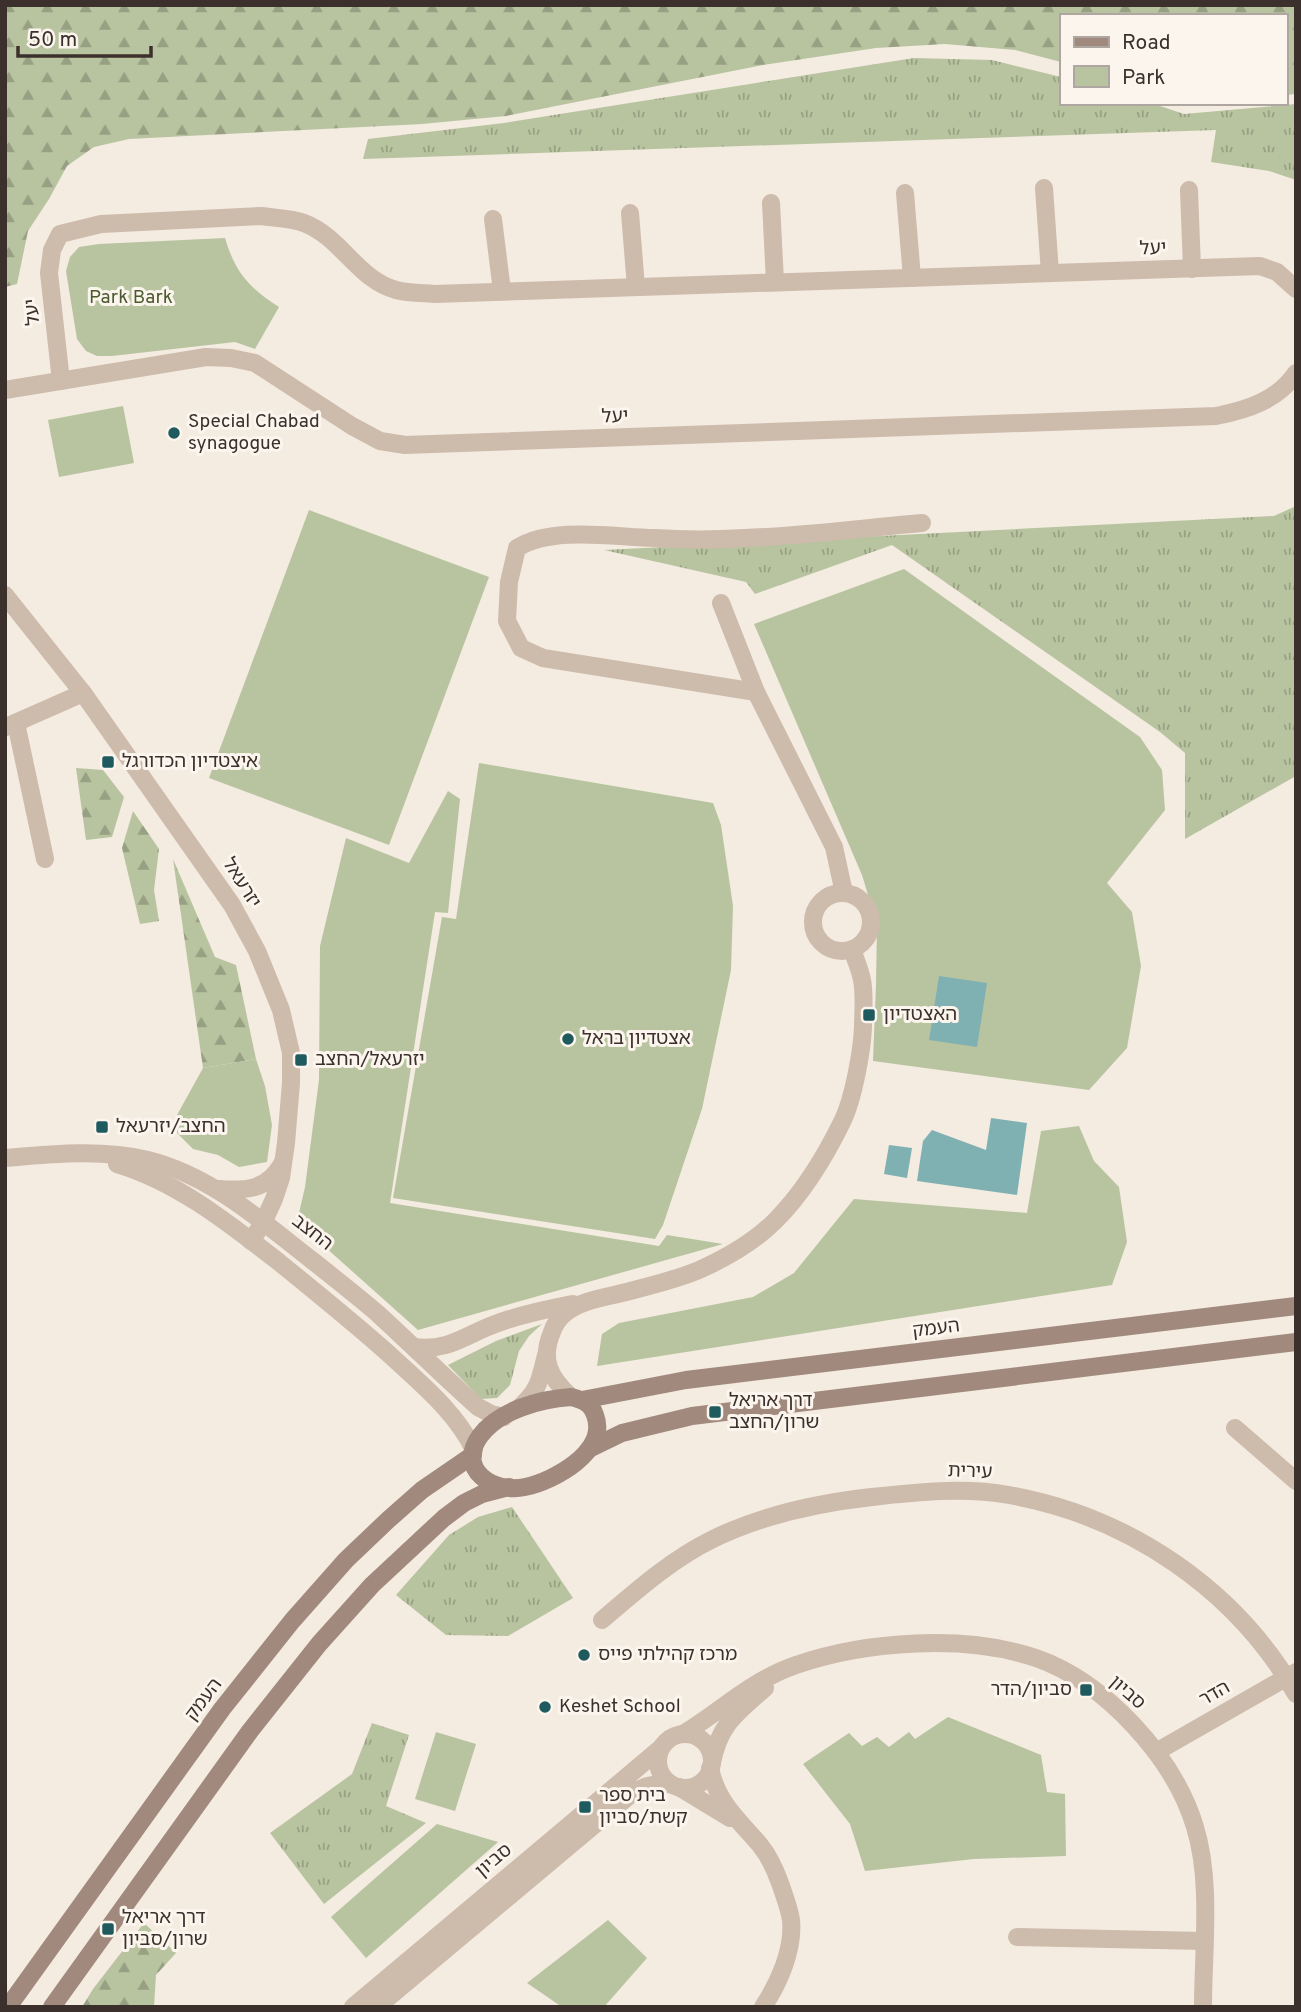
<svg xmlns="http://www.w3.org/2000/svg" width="1301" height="2012" font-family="Overpass,'Noto Sans Hebrew',sans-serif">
  <defs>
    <pattern id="grass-tufts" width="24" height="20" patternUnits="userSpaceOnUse" patternTransform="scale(1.75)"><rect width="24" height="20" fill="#b8c4a0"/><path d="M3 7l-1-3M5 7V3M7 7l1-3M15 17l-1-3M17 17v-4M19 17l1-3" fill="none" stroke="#97a083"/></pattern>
    <pattern id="forest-firs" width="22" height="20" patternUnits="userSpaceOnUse" patternTransform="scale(1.75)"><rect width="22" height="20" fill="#b8c4a0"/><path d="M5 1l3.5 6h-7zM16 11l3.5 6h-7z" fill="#97a083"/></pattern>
  </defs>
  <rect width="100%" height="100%" fill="#f4ebe1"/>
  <g fill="url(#grass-tufts)">
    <polygon points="914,58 992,60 1061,77 1061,103 1151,103 1184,114 1296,104 1296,180 1269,171 1211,162 1216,130 363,159 368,139 504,123"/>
    <polygon points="1296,506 1296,776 1185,839 1185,753 1160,732 892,545 755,594 746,582 604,550 1274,516"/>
    <polygon points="542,1324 529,1336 519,1351 510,1385 497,1398 481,1399 448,1365 496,1341"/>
    <polygon points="512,1507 573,1598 508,1636 446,1635 396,1595 449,1535 478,1517"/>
    <polygon points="372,1723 409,1735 386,1806 426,1823 324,1904 270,1833 352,1774"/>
  </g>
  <g fill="url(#forest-firs)">
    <polygon points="5,5 1296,5 1296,94 1285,95 1285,16 1061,16 1061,62 1015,50 945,44 876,48 763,65 506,116 422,124 129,139 94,147 67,166 49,199 28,231 17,284 5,287"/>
    <polygon points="76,768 103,770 124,797 112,837 86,840"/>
    <polygon points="133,811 159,849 154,890 159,921 140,924 122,848"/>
    <polygon points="173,859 215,957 236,965 256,1059 203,1068"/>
    <polygon points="144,1923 176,1953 156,1975 154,2007 82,2007 93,1989"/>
  </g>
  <g fill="#b8c4a0">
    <path d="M225 238C235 272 249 288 279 307L255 349 235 342 112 356H97L86 351 77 339 66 271 70 257 79 247 99 244Z"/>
    <polygon points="123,406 134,463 59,477 48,420"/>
    <polygon points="309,510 489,577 389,845 209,778"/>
    <polygon points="904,569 1140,737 1162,770 1165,810 1107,883 1132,912 1141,966 1127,1048 1089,1090 873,1061 876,985 877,924 862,875 754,624"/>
    <polygon points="479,763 713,803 721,825 733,906 731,970 702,1109 663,1225 655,1239 393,1198 442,917 456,919"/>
    <polygon points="448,791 460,799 448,913 435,912 390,1203 659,1246 667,1235 723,1244 418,1330 297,1222 305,1187 319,1080 320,946 346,838 409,863"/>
    <polygon points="256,1059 265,1086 272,1125 267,1162 239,1167 218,1155 193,1149 177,1133 177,1115 203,1068"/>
    <polygon points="1079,1126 1094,1161 1119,1187 1127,1242 1112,1285 597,1366 602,1334 619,1323 753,1297 794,1273 854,1199 1027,1213 1041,1131"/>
    <polygon points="948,1717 1041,1755 1047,1792 1065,1794 1066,1856 974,1859 865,1871 850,1824 803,1764 849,1733 862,1746 877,1737 889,1747 909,1732 915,1739"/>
    <polygon points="436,1732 476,1744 455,1811 415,1799"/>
    <polygon points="437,1824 498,1842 366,1958 331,1917"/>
    <polygon points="608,1920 647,1958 604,2007 562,2007 527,1983"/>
  </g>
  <g fill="#7fb0b2">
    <polygon points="939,976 987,983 977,1047 929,1040"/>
    <polygon points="991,1118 1027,1123 1017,1195 917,1181 923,1141 932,1130 986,1150"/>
    <polygon points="889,1145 912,1148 907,1178 884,1174"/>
  </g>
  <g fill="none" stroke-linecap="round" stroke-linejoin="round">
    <g stroke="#cdbbac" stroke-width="18">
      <polyline points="1044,188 1050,273"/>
      <polyline points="1189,190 1192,269"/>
      <polyline points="905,193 912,278"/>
      <polyline points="771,203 775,282"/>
      <polyline points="630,213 636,287"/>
      <polyline points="493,219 502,291"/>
      <path d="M61 381 49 273 52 250 60 234 101 224 261 216C275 218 291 218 304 223 341 237 358 280 396 290 408 293 422 293 434 294L1260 266 1277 272 1296 289"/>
      <path d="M5 390 206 357 231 358 255 363 352 426 380 441 405 445 1216 416C1247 410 1278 400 1296 373"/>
      <polyline points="5,595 83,693 232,905 257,951 281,1010 291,1053 291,1083 286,1143 281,1178 274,1199 263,1223 251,1241"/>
      <polyline points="721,603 756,692 834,847 844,893"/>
      <path d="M756 692 543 658 521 648 507 621 509 582 517 548C553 526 612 537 654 538 684 540 714 540 745 538 804 536 863 528 922 523"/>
      <polyline points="16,723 45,859"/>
      <polyline points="6,727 83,693"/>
      <circle cx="842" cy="922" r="29"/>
      <path d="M5 1158C52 1154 102 1149 148 1160 203 1174 247 1209 290 1243 319 1266 349 1289 377 1313 411 1344 444 1377 478 1407L491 1414 504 1417"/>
      <path d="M117 1164C178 1182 231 1225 280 1263 317 1293 354 1323 390 1355 420 1383 456 1412 474 1450"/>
      <path d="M219 1189C246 1191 267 1190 282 1164"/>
      <path d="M414 1347C449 1352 466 1334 498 1323 522 1314 548 1309 573 1304"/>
      <path d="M571 1397C550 1378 540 1360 552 1332 554 1326 558 1319 564 1314 578 1302 600 1298 618 1294 645 1287 673 1281 699 1270 726 1258 754 1242 775 1221 802 1194 826 1155 843 1120 853 1099 862 1052 863 1027 863 1012 865 995 862 980 860 969 855 959 852 949"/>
      <path d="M519 1408C539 1390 540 1380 546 1355"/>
      <polyline points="1235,1428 1296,1481"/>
      <path d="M602 1620C637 1590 672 1559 713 1539 762 1515 818 1503 872 1497 917 1492 964 1487 1009 1495 1128 1516 1236 1589 1296 1694"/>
      <polyline points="1156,1752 1296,1672"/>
      <path d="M710 1768C717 1803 738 1819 760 1845 769 1856 775 1869 780 1883 784 1895 789 1907 791 1920 794 1949 779 1983 763 2007"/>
      <polyline points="679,1787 730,1818"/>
      <polyline points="1017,1937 1204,1941"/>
    </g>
    <g stroke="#cdbbac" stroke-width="18">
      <path d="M683 1734C721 1711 752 1680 796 1665 866 1641 965 1634 1036 1658 1105 1682 1174 1757 1195 1827 1212 1882 1203 1950 1203 2007"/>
      <circle cx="685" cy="1761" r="27"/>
      <path d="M712 1763C719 1724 737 1713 765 1688"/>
      <polyline points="353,2007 661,1748"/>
      <path d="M377 2007 631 1794C644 1785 655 1784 670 1784"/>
    </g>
    <g stroke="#a18a7d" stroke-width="18">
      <path d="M571 1397C583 1400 591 1403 595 1415 609 1451 554 1481 525 1487 493 1494 456 1469 480 1436 499 1410 541 1399 571 1397Z"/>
      <polyline points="582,1400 686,1380 1296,1306"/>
      <polyline points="589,1449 622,1433 692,1416 1296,1342"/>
      <polyline points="8,2007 222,1709 292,1621 346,1560 388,1520 422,1490 473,1455"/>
      <polyline points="52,2007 250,1731 319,1644 372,1585 444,1518 464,1503 482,1494 509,1487"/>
    </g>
  </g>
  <g fill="#1f5a5e" stroke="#fbf5ee" stroke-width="2.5">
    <circle cx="174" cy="433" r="7"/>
    <rect x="101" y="755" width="14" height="14" rx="3.5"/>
    <rect x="862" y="1008" width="14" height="14" rx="3.5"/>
    <circle cx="568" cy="1039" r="7"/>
    <rect x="294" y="1053" width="14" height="14" rx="3.5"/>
    <rect x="95" y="1120" width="14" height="14" rx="3.5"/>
    <rect x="708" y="1405" width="14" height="14" rx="3.5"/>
    <circle cx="584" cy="1655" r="7"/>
    <rect x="1079" y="1683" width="14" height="14" rx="3.5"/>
    <circle cx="545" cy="1707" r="7"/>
    <rect x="578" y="1800" width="14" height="14" rx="3.5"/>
    <rect x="101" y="1922" width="14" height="14" rx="3.5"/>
  </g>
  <g text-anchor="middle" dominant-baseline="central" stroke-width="6" stroke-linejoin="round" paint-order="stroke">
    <g font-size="19" fill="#3b302b" stroke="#fbf5ee">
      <text transform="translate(1153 249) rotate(-2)">יעל</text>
      <text transform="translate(33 312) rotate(-96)">יעל</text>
      <text transform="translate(615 417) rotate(-2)">יעל</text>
      <text transform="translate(241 883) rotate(58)">יזרעאל</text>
      <text transform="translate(312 1233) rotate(38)">החצב</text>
      <text transform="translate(936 1329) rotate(-7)">העמק</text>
      <text transform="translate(970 1472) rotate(2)">עירית</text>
      <text transform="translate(1127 1693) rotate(41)">סביון</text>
      <text transform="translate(1215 1694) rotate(-30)">הדר</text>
      <text transform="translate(204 1700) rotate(-53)">העמק</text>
      <text transform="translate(494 1861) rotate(-40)">סביון</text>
    </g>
    <g font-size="19" fill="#4a5a2e" stroke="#fbf5ee">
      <text x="131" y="298">Park Bark</text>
    </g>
    <g font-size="19" fill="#3b302b" stroke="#fbf5ee" text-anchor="start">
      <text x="188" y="422">Special Chabad<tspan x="188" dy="22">synagogue</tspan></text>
      <text x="122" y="762">איצטדיון הכדורגל</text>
      <text x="883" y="1015">האצטדיון</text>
      <text x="582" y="1039">אצטדיון בראל</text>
      <text x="315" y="1060">יזרעאל/החצב</text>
      <text x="116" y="1127">החצב/יזרעאל</text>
      <text x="729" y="1401">דרך אריאל<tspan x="729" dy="22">שרון/החצב</tspan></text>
      <text x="598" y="1655">מרכז קהילתי פייס</text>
      <text x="1072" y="1690" text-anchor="end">סביון/הדר</text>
      <text x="559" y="1707">Keshet School</text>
      <text x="599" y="1796">בית ספר<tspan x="599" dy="22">קשת/סביון</tspan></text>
      <text x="122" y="1918">דרך אריאל<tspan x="122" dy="22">שרון/סביון</tspan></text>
    </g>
  </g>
  <rect width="1301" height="2012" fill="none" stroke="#3b302b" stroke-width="14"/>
  <rect x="1060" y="14" width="228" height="91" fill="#fbf5ee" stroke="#aea6a0" stroke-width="2"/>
  <rect x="1074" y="37" width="35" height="10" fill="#a18a7d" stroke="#aea6a0" stroke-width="2"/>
  <text x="1122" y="49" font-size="21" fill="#3b302b">Road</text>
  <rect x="1074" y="66" width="35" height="21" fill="#b8c4a0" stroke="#aea6a0" stroke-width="2"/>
  <text x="1122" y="84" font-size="21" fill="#3b302b">Park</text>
  <path d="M18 46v10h133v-10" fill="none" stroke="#3b302b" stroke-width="3.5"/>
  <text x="28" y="46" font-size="21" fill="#3b302b" stroke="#fbf5ee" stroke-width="5" paint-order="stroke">50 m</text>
</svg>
